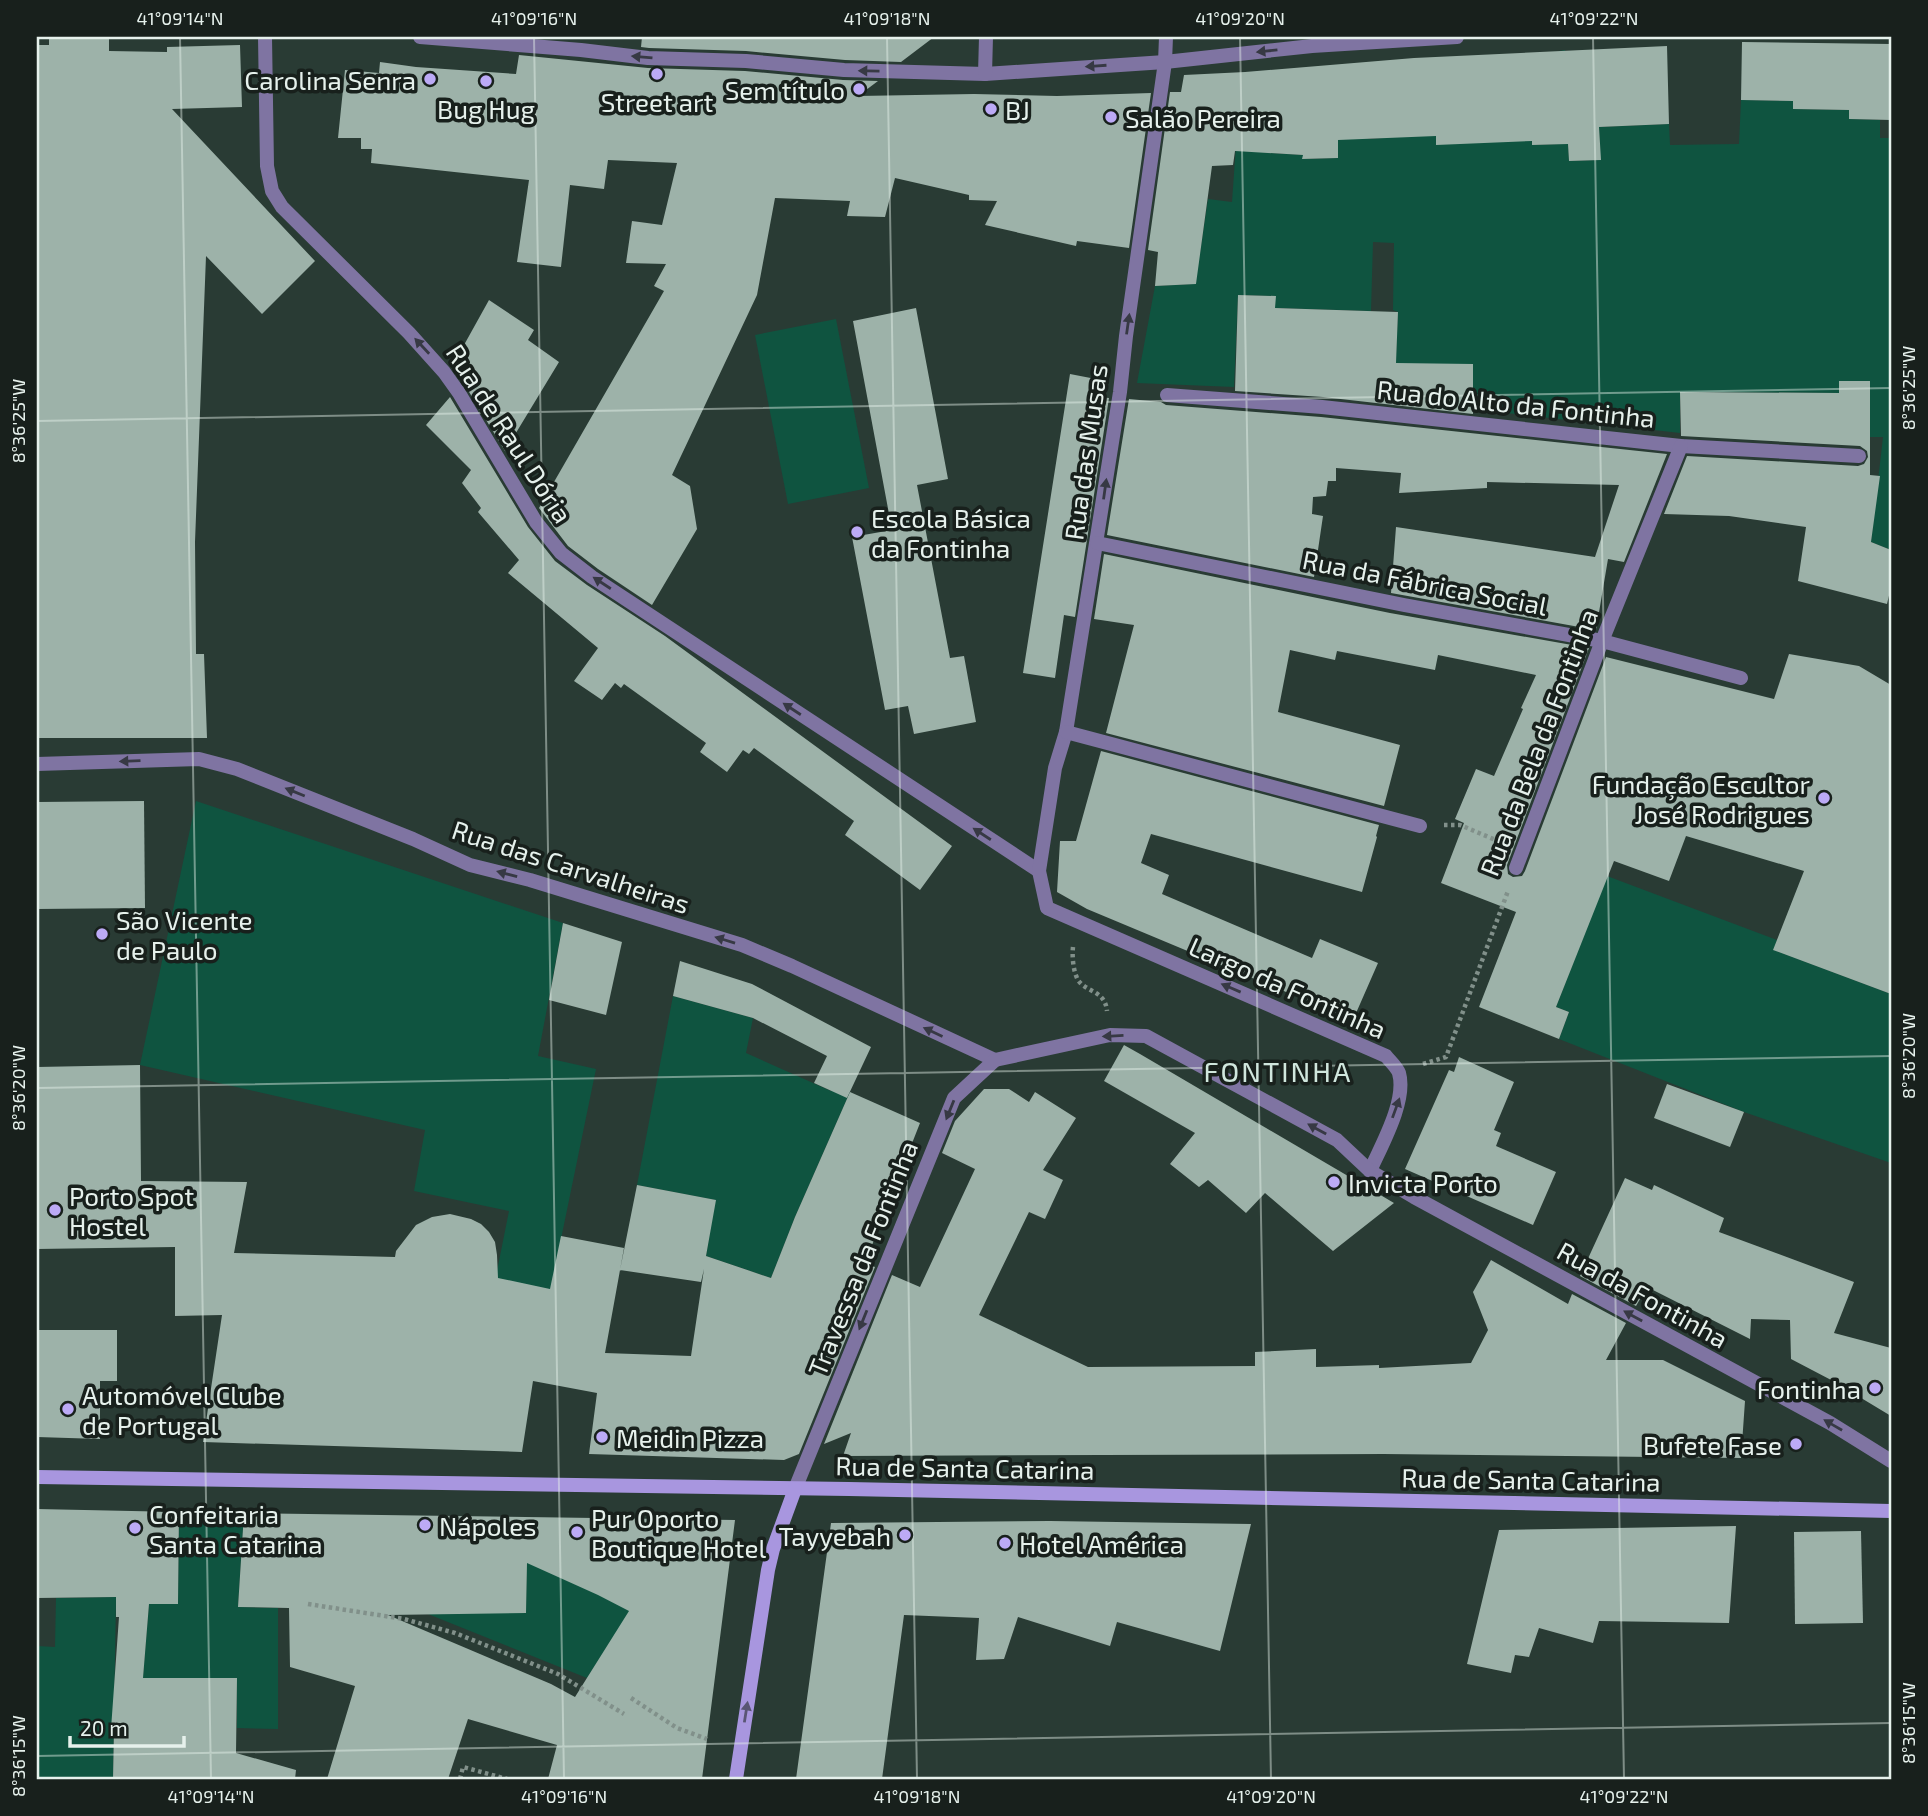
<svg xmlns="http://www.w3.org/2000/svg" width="1928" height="1816" font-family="'Exo 2',sans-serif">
  <rect width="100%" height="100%" fill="#293b34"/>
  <g fill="#0f5440">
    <polygon points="1565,50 1569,161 1600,160 1599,127 1669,124 1670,145 1739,144 1741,100 1793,101 1793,109 1849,110 1850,119 1880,120 1880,138 1891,138 1891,550 1871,542 1883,437 1870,437 1869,381 1839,381 1839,393 1680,392 1680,433 1473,409 1473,364 1394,399 1398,312 1393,310 1394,243 1373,242 1371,311 1275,308 1275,296 1238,295 1234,387 1137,383 1155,286 1193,284 1200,253 1208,199 1232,202 1236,145 1268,153 1303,155 1303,159 1338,158 1337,125 1367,123 1368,139 1384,138 1530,89 1532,145 1562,144 1559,51"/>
    <polygon points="836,319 869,488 788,504 755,335"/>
    <polygon points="196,801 563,923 538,1056 596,1069 540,1341 485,1331 509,1211 414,1191 425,1130 140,1065"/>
    <polygon points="1607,876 1777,940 1774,950 1891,994 1891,1163 1744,1112 1559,1039 1569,1012 1556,1007"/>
    <polygon points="673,996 753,1018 746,1053 831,1091 835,1085 850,1092 795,1217 771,1278 706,1256 715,1200 637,1185"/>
    <polygon points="179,1512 244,1513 238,1607 278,1608 278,1729 237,1728 237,1679 139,1724 149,1604 178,1604"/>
    <polygon points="527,1517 630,1603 667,1666 612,1639 587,1678 423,1612 526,1613"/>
    <polygon points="116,1597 113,1779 37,1779 37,1646 55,1647 56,1598"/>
  </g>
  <g fill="#9db2a9" fill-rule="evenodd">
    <polygon points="49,37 109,37 109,51 167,52 167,47 240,45 242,107 172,109 315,261 262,314 206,256 195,542 196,654 204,654 207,738 37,738 37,45 49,45"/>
    <polygon points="642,37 934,37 901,62 845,60 746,51 649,48 641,47"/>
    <polygon points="1742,42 1891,44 1891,120 1849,119 1849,110 1793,109 1793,101 1741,100"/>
    <polygon points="1667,46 1669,124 1599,127 1601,160 1569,161 1568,144 1532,145 1532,141 1436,145 1436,136 1338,140 1338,158 1302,159 1303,155 1235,151 1233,165 1212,166 1196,284 1155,286 1158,252 1148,250 1170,92 1181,92 1184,75 1245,72 1414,58"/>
    <polygon points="519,55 648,68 745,71 843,80 878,81 858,96 974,94 1057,96 1151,93 1129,248 1077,241 1076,246 985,225 997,201 969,200 969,195 895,178 885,217 847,216 850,201 775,198 757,295 672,475 690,486 697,529 652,605 598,569 568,546 539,508 664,291 654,286 666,264 626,263 632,221 662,225 677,163 608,160 604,189 570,185 561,267 517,262 529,180 371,163 372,149 361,149 361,138 338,138 345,70 379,73 380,62 416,67 516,74"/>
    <polygon points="1238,295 1276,296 1275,308 1398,312 1396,363 1473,364 1473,414 1323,397 1235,391"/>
    <polygon points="489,300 534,330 528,340 559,362 505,451 463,382 471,372 459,354"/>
    <polygon points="916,308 948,479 917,485 950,658 964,656 976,722 914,734 908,706 885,710 852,537 892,530 853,321"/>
    <polygon points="1070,374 1101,380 1099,397 1109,398 1075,617 1064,615 1055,678 1023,673"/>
    <polygon points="1839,381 1870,381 1870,475 1880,476 1871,542 1891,550 1891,587 1887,604 1798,581 1806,527 1729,516 1664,514 1687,456 1858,466 1864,464 1868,457 1867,451 1860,446 1681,436 1680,392 1839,393"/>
    <polygon points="450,397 528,527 555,561 587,585 665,636 952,846 920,890 845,835 854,821 754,748 749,754 743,750 727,772 700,752 706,743 624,684 621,688 615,683 602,700 574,681 598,648 508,573 519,560 478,512 481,508 462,483 471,470 426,425"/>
    <polygon points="1129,399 1161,402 1166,405 1321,417 1667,454 1624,562 1608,559 1596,630 1391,593 1396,527 1595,557 1619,485 1487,482 1487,488 1399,493 1401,473 1336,468 1336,481 1328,481 1326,496 1313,497 1312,514 1323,516 1314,577 1107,535"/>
    <polygon points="1104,554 1390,613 1589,648 1507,865 1508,874 1513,877 1522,876 1525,871 1606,657 1774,699 1789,654 1859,666 1891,685 1891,994 1773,950 1804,871 1686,836 1669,881 1614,861 1556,1007 1569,1012 1559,1039 1479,1007 1516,912 1441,883 1464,823 1455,819 1476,769 1494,776 1523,709 1521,708 1536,675 1438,655 1435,670 1337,651 1335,660 1290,650 1278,712 1400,745 1384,806 1106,733 1134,625 1094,619"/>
    <polygon points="1101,751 1379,825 1376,836 1377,837 1362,892 1151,834 1141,863 1169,875 1162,894 1312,958 1320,939 1378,963 1353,1020 1087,909 1057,892 1060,841 1076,841"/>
    <polygon points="144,801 145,908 37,909 37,802"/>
    <polygon points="563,923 622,942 606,1015 549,1000"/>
    <polygon points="680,961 752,984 871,1047 847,1098 814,1083 827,1056 753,1018 673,996"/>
    <polygon points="1124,1045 1140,1054 1394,1203 1333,1251 1265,1193 1246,1213 1208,1180 1199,1187 1170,1164 1195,1133 1104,1081"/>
    <polygon points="1459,1057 1514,1082 1494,1130 1501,1133 1496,1146 1556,1172 1533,1225 1405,1169 1449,1070 1454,1072"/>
    <polygon points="140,1065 141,1181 247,1182 234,1253 395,1257 396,1251 416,1225 432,1217 450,1214 471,1219 481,1224 489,1232 495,1242 497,1255 498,1278 550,1289 561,1236 624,1248 605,1353 691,1356 704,1269 701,1282 620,1270 637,1185 716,1200 706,1256 771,1278 795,1217 850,1092 920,1123 865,1263 875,1267 799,1454 784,1460 589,1454 597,1393 533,1381 522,1452 203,1442 222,1315 175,1316 175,1247 37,1249 37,1067"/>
    <polygon points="1667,1084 1744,1112 1730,1147 1654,1118"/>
    <polygon points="984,1089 1009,1089 1029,1102 1035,1092 1076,1118 1043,1170 1063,1180 1045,1219 1029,1212 979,1315 1088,1367 1255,1366 1255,1352 1316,1349 1316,1367 1379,1365 1379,1368 1471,1363 1488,1330 1473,1292 1491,1260 1568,1304 1572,1294 1626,1323 1606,1360 1663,1360 1745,1401 1741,1458 1383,1454 843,1456 851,1433 824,1444 892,1275 920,1287 975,1169 942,1153 955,1121"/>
    <polygon points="1625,1178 1652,1190 1654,1185 1724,1218 1719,1232 1854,1282 1834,1333 1891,1348 1891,1416 1833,1381 1791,1359 1790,1320 1751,1319 1750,1339 1647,1287 1636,1306 1580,1276"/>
    <polygon points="37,1330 117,1330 117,1381 100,1381 100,1439 37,1437"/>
    <polygon points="37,1509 179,1512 178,1604 149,1604 143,1678 237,1678 236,1753 296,1770 295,1779 113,1779 114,1729 111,1729 119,1617 116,1617 116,1597 37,1598"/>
    <path d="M244 1513 735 1520 702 1779H548L557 1745 468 1719 448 1779H327L355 1686 290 1667 289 1608 238 1607ZM527 1563 598 1595 629 1611 575 1697 551 1684 388 1615 526 1613Z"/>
    <polygon points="1050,1521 1251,1524 1220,1651 1117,1622 1110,1646 1018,1617 1004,1659 976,1660 979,1618 904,1615 882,1779 796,1779 831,1523"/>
    <polygon points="1736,1526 1729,1623 1599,1621 1593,1643 1539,1628 1529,1657 1515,1655 1511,1673 1467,1664 1499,1530"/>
    <polygon points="1861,1531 1863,1623 1795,1624 1794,1532"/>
  </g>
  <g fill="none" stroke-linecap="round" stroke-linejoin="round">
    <g stroke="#81908a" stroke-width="4.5" stroke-dasharray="3.5 3.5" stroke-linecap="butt">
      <polyline points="1444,825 1460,825 1498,841"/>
      <path d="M1073 947C1072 956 1073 971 1078 980 1087 993 1105 990 1107 1011"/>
      <polyline points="1423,1064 1446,1057 1508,891"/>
      <polyline points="308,1604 404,1619 455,1633 558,1674 624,1714"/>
      <polyline points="631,1698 677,1728 707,1739"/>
      <polyline points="460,1779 463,1767 507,1779"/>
    </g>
    <g stroke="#7f74a2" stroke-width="14">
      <polyline points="265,37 267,166 272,191 282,207 409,333 444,372 459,393 536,522 561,553 592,577 1039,871"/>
      <polyline points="420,37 581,50 648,58 746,61 844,70 985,74 1165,62 1312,46 1457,37"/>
      <path d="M1166 37 1165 62 1126 336 1120 392 1066 732 1055 768 1039 871 1047 908 1386 1056C1390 1061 1397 1067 1399 1073 1407 1101 1381 1146 1370 1171"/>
      <polyline points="985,74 986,37"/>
      <polyline points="1167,395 1322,407 1681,446 1859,456"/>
      <polyline points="1097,543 1404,605 1602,641 1741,678"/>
      <polyline points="1066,732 1420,826"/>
      <polyline points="37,764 199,759 237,769 413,839 470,865 530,880 742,945 792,966 995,1060"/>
      <polyline points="1516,868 1602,641 1681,446"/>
      <polyline points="995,1060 1110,1035 1146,1036 1337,1140 1370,1171 1414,1197 1830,1423 1891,1461"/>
      <polyline points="795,1489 954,1098 995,1060"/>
    </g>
    <g stroke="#a896df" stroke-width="14">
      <polyline points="37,1477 849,1489 1891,1511"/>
      <polyline points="736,1779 768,1570 773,1549 795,1489"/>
    </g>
  </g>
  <defs><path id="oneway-solid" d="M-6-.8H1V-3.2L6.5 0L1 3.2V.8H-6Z" transform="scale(1.75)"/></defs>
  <g fill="#373944">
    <use href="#oneway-solid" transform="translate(1267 51) rotate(174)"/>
    <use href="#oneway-solid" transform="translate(642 57) rotate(-175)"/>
    <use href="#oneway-solid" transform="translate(1096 66) rotate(176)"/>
    <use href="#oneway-solid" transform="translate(869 71) rotate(-179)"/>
    <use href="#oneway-solid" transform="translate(1128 324) rotate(-82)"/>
    <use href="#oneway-solid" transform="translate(422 346) rotate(-133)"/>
    <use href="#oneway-solid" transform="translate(1105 489) rotate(-82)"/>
    <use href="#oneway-solid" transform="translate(602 583) rotate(-147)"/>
    <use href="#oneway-solid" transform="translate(792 709) rotate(-147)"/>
    <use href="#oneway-solid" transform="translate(130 761) rotate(178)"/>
    <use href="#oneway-solid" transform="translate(295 792) rotate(-158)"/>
    <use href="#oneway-solid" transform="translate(982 834) rotate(-147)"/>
    <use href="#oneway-solid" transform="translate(507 874) rotate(-165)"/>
    <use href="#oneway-solid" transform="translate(725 940) rotate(-163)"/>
    <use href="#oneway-solid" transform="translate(1231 988) rotate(-157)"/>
    <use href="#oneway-solid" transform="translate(933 1032) rotate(-155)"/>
    <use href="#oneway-solid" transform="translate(1113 1036) rotate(177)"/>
    <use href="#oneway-solid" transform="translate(1396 1108) rotate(-70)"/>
    <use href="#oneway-solid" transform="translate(950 1110) rotate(112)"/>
    <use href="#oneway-solid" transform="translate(1317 1129) rotate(-151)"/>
    <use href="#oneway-solid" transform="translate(1633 1316) rotate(-151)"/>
    <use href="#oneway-solid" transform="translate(863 1320) rotate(112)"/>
    <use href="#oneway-solid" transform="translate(1833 1425) rotate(-150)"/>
  </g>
  <use fill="#595574" href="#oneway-solid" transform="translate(746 1712) rotate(-81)"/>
  <path fill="none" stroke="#e6f1ec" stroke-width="2" stroke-opacity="0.45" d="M180 37 211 1779M534 37 564 1779M887 37 917 1779M1240 37 1271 1779M1593 37 1624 1779M37 421 1891 388M37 1088 1891 1056M37 1756 1891 1723"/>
  <g fill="#bcaaf6" stroke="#18201c" stroke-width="2.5">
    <circle cx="657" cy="74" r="7"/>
    <circle cx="430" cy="79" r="7"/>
    <circle cx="486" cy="81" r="7"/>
    <circle cx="859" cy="89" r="7"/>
    <circle cx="991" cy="109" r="7"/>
    <circle cx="1111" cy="117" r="7"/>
    <circle cx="857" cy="532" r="7"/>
    <circle cx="1824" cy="798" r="7"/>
    <circle cx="102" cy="934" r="7"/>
    <circle cx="1334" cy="1182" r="7"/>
    <circle cx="55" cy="1210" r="7"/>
    <circle cx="1875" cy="1388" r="7"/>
    <circle cx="68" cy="1409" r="7"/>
    <circle cx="602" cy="1437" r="7"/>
    <circle cx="1796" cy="1444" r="7"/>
    <circle cx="425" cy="1525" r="7"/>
    <circle cx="135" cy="1528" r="7"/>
    <circle cx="577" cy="1532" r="7"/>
    <circle cx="905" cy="1535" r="7"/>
    <circle cx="1005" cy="1543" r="7"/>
  </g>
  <g text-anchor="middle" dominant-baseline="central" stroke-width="7" stroke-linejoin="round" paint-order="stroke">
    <g font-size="26" fill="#e6f1ec" stroke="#18201c" text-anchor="start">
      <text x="416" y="79" text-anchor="end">Carolina Senra</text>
      <text x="845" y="89" text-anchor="end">Sem título</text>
      <text x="657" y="101" text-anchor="middle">Street art</text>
      <text x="486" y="108" text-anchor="middle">Bug Hug</text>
      <text x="1005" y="109">BJ</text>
      <text x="1125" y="117">Salão Pereira</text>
      <text x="871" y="517">Escola Básica<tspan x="871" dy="30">da Fontinha</tspan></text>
      <text x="1810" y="783" text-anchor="end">Fundação Escultor<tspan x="1810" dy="30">José Rodrigues</tspan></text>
      <text x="116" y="919">São Vicente<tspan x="116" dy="30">de Paulo</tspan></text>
      <text x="1348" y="1182">Invicta Porto</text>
      <text x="69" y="1195">Porto Spot<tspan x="69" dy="30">Hostel</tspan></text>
      <text x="1861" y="1388" text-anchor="end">Fontinha</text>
      <text x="82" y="1394">Automóvel Clube<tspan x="82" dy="30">de Portugal</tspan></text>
      <text x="616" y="1437">Meidin Pizza</text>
      <text x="1782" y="1444" text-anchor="end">Bufete Fase</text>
      <text x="149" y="1513">Confeitaria<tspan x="149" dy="30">Santa Catarina</tspan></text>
      <text x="591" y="1517">Pur Oporto<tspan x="591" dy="30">Boutique Hotel</tspan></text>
      <text x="439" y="1525">Nápoles</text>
      <text x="891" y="1535" text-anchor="end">Tayyebah</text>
      <text x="1019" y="1543">Hotel América</text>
    </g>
    <g font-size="26" fill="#e6f1ec" stroke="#18201c">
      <text transform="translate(1516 403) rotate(6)">Rua do Alto da Fontinha</text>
      <text transform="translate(510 433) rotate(57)">Rua de Raul Dória</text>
      <text transform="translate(1085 452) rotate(-82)">Rua das Musas</text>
      <text transform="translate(1425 582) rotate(11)">Rua da Fábrica Social</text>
      <text transform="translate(1538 742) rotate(-69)">Rua da Bela da Fontinha</text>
      <text transform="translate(571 866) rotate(18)">Rua das Carvalheiras</text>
      <text transform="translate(1288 987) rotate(24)">Largo da Fontinha</text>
      <text transform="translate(862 1258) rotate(-68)">Travessa da Fontinha</text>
      <text transform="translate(1643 1294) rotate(29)">Rua da Fontinha</text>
      <text transform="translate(965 1467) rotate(1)">Rua de Santa Catarina</text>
      <text transform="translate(1531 1479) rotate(1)">Rua de Santa Catarina</text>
    </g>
    <g font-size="28" letter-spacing="2" fill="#d0e6dd" stroke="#18201c">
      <text x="1278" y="1071">FONTINHA</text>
    </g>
  </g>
  <rect width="1928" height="1816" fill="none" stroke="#18201c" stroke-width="77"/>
  <path d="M70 1736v10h114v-10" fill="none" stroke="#e6f1ec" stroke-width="3.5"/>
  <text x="80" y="1736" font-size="21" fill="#e6f1ec" stroke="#18201c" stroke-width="5" paint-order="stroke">20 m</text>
  <rect x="38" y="38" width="1852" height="1740" fill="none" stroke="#e6f1ec" stroke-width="2.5"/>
  <g font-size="18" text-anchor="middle" fill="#e6f1ec">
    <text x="180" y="25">41°09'14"N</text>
    <text x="534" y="25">41°09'16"N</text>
    <text x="887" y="25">41°09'18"N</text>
    <text x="1240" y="25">41°09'20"N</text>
    <text x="1594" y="25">41°09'22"N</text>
    <text transform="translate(1909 388) rotate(-90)" y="6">8°36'25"W</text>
    <text transform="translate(19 421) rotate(-90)" y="6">8°36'25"W</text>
    <text transform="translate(1909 1056) rotate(-90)" y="6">8°36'20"W</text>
    <text transform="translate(19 1088) rotate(-90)" y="6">8°36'20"W</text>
    <text transform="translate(1909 1723) rotate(-90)" y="6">8°36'15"W</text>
    <text transform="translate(19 1756) rotate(-90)" y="6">8°36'15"W</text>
    <text x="211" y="1803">41°09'14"N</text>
    <text x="564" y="1803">41°09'16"N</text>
    <text x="917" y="1803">41°09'18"N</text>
    <text x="1271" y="1803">41°09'20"N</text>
    <text x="1624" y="1803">41°09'22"N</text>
  </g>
</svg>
